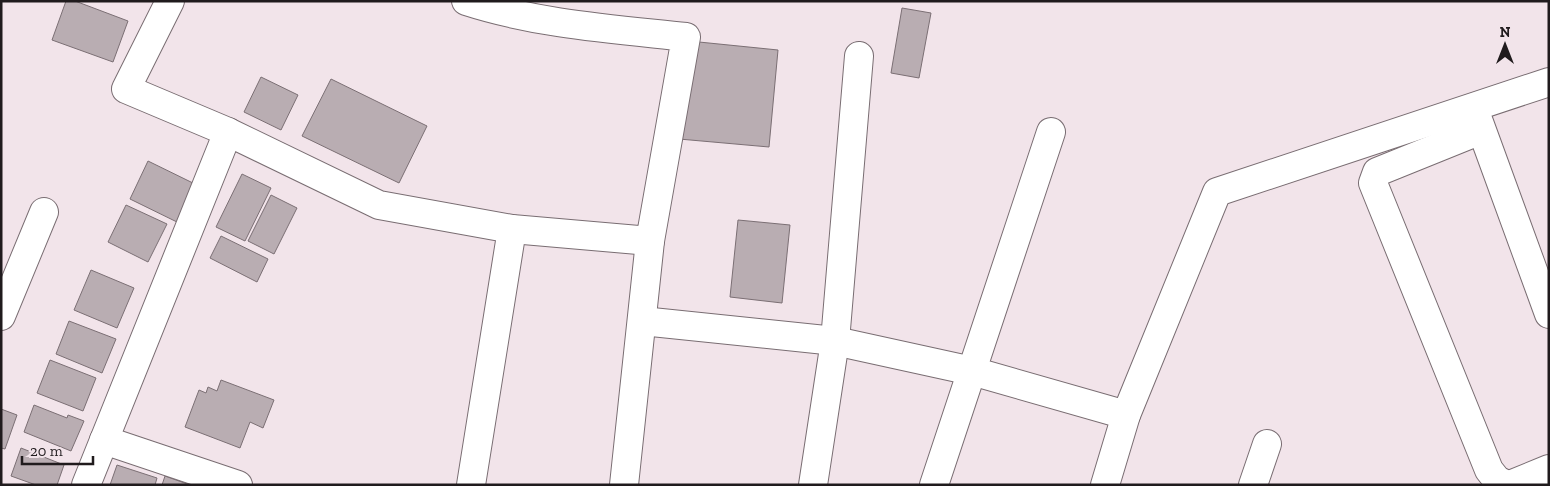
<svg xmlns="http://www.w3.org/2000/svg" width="1550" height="486" font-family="'Zilla Slab',serif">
  <rect width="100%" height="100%" fill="#f2e4ea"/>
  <g fill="#b9adb2" stroke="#7b6f74">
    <polygon points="66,1 75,1 128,21 113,62 52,40"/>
    <polygon points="902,8 931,13 919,78 891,73"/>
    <polygon points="689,41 778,50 769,147 679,139"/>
    <polygon points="261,77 298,95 281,130 244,112"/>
    <polygon points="331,79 427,126 399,183 302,136"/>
    <polygon points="148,161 197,185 179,223 130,199"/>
    <polygon points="242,174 271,188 245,241 216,227"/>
    <polygon points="271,195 297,208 274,254 248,241"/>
    <polygon points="126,205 167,224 148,262 108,242"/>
    <polygon points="738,220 790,225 782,303 730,297"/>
    <polygon points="221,236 268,259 257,282 210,258"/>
    <polygon points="91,270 134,288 117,328 74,310"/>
    <polygon points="69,321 116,339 102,373 56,354"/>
    <polygon points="50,360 96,378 83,411 37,393"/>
    <polygon points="221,380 274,400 263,428 250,422 240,448 185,427 199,390 206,393 208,387 217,391"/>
    <polygon points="34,405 67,418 68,415 84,421 71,451 24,432"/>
    <polygon points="1,409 17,415 5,449 1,448"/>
    <polygon points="21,448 64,465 57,485 36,485 11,476"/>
    <polygon points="117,465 157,478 155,485 110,485"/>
    <polygon points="165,476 190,485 162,485"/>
  </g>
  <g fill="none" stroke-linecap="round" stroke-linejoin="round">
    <defs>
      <g id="minor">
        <path d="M170 1 126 89 228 132 379 205 512 229 650 241 686 37C612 29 537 24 466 1"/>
        <polyline points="1476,114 1549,314"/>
        <polyline points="1481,130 1377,172 1373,183 1489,470 1497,480 1507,485"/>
        <polyline points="1,316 44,212"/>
        <polyline points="642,321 835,341 972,371 1126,415"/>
        <polyline points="104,440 238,485"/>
        <polyline points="86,485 228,132"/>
        <polyline points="471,485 512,229"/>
        <polyline points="624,485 650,241"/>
        <polyline points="813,485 835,341 859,56"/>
        <polyline points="934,485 1051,132"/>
        <polyline points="1105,485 1126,415 1217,192 1549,82"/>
        <polyline points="1253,485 1267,444"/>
        <polyline points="1510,485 1549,469"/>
      </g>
    </defs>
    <use href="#minor" stroke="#796d72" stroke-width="30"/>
    <use href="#minor" stroke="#fff" stroke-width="28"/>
  </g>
  <rect width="1550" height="486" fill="none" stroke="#201b1d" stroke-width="5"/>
  <g transform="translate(1505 45)" stroke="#f2e4ea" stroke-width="4" paint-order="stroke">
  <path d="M0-4L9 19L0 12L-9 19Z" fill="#201b1d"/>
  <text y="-8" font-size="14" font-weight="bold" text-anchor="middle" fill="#201b1d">N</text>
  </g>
  <path d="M22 456v8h71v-8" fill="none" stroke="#201b1d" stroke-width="2.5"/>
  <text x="30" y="456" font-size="15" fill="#201b1d" stroke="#f2e4ea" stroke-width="4" paint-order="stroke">20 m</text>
</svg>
